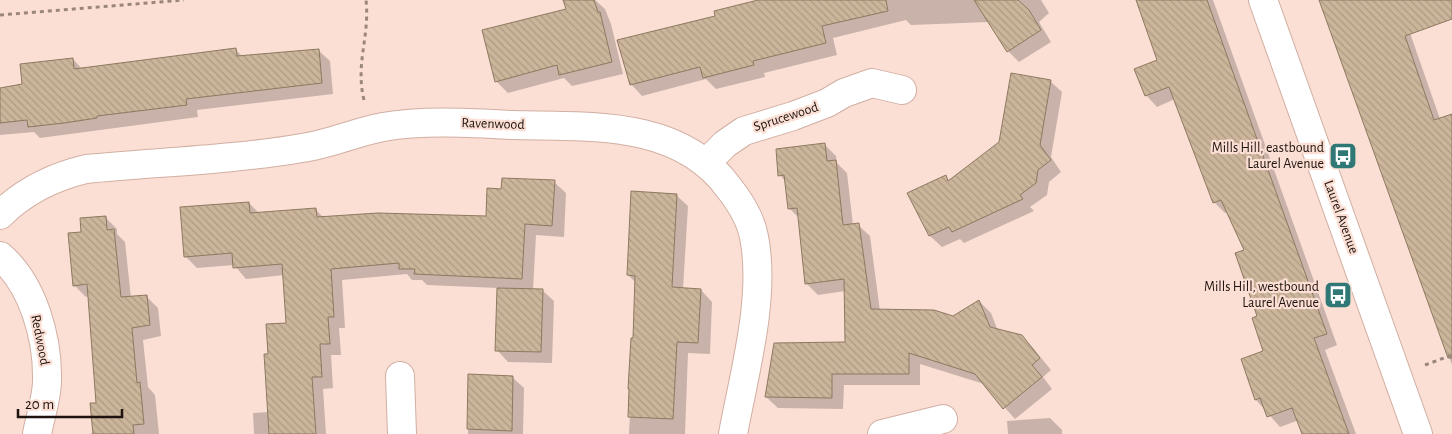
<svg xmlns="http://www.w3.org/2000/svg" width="1452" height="434" font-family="'Alegreya Sans',sans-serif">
  <defs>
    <pattern id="building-back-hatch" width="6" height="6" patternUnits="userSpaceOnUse" patternTransform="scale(1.25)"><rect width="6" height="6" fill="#cbb59b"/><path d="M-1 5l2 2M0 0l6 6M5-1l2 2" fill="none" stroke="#ae9b84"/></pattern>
  </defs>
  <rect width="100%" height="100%" fill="#fbdfd4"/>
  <g fill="#0003">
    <polygon points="583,0 595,0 605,9 611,24 623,74 572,86 564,78 508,93 496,81 567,10"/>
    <polygon points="763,0 1041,0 1049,13 1039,22 1051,42 1019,62 1008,51 989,22 911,25 906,20 833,38 837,55 764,73 765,77 716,89 706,79 642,96 631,84 717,17"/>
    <polygon points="1138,0 1213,0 1337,345 1325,350 1356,434 1304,434 1299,420 1280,427 1256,400 1242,360 1265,352 1245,251 1228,212 1225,213 1214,202 1175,99 1157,107 1146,95 1159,61"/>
    <polygon points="1321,0 1378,0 1410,33 1440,119 1452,115 1452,365"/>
    <polygon points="235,49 243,57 318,50 330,61 333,94 197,110 198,117 40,138 34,132 0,135 0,90 24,85 73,59 82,69"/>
    <polygon points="1050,81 1062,92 1051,157 1061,172 1049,182 1047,195 1030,207 1034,211 964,243 960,239 942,247 930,236 909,194 945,176 950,181 1001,143"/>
    <polygon points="825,145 836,156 837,163 847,173 853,225 858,225 870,236 880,311 953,318 979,301 991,313 998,331 1021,336 1033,348 1051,370 1043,377 1052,389 1015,419 984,384 920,364 920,385 844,385 843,409 778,408 766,397 846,343 845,291 818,295 806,283 800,219 789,208 786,182 780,175"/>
    <polygon points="554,182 566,193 564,237 536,235 533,290 542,290 554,301 552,363 508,362 497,350 498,288 427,285 422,280 412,280 407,274 342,280 345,328 339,328 341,355 331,355 333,388 323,389 326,434 254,434 253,413 269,412 269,355 287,324 284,275 246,279 234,265 197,268 185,256 249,203 260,214 316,210 324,218 487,217 502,190"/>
    <polygon points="676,195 688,206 683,289 701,290 712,302 710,354 688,353 685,434 629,434 636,283 628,275"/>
    <polygon points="105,217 117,229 117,234 125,242 131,298 146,296 158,308 161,336 143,340 148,387 155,395 159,434 90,434 94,432 97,404 89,296 86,297 74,285 82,233"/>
    <polygon points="470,376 512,377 524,388 523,434 468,434"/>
    <polygon points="1050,418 1062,430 1062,434 1008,434 1007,421"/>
  </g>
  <g fill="url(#building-back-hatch)" stroke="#8d7960">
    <polygon points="563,0 594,0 598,12 600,12 612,62 559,75 557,65 495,82 482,30 566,9"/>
    <polygon points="758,0 886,0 888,11 822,26 826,43 753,61 754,65 703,78 700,67 630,85 617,40 715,16 714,11"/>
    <polygon points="974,0 1018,0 1029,10 1041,30 1007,52"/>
    <polygon points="1136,0 1207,0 1327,334 1314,338 1349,434 1302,434 1292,408 1267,417 1260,398 1255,400 1241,359 1263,351 1252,318 1257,316 1235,253 1244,250 1221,200 1213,203 1169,87 1145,96 1134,69 1157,60"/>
    <polygon points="1319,0 1452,0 1452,19 1405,36 1434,120 1452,114 1452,358 1448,358"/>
    <polygon points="236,48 237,56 319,49 322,83 186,99 187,105 97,116 97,118 64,123 28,127 27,120 0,123 0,88 22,84 20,64 73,58 74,69"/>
    <polygon points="1011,73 1051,80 1040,145 1051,160 1038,170 1036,183 1020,195 1023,199 952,232 949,227 929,236 907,193 946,175 948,181 999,142"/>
    <polygon points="825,143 827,161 836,160 843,225 859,223 871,309 934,310 953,316 979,300 990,327 1022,335 1040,358 1032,365 1042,377 1003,409 975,374 909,353 909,374 832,374 832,398 765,397 774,343 845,342 844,279 805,284 797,208 788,209 784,175 778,176 776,149"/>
    <polygon points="502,178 555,180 552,226 525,224 522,279 414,274 415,269 399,269 399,263 331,269 334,317 328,317 330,344 320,344 322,377 312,377 316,434 269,434 264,354 268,354 266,324 286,323 282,264 233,268 232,253 184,257 180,207 249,202 250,213 316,208 317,217 378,213 486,216 487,188 501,189"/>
    <polygon points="631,191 677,194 672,287 701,289 698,343 677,342 673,419 628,417 629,389 628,389 631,338 633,338 635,276 627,275"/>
    <polygon points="106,216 107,230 114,229 121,297 147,295 150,325 132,328 137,383 140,382 144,424 133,425 134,434 93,434 90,403 96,403 87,284 73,286 68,233 81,232 80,218"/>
    <polygon points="497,288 543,289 541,352 495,351"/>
    <polygon points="468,374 513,376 512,431 467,429"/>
  </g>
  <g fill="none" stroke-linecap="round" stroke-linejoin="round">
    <defs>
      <g id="minor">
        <polyline points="1263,0 1418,434"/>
        <polyline points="707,162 725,144 744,131 793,116 827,103 844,93 872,83 902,90"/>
        <path d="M0 215C24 191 53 177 86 169 158 162 231 160 302 148 330 144 356 132 383 127 425 120 470 123 512 125 588 127 679 119 729 188 740 202 751 220 754 237 766 297 744 374 733 434"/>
        <path d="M0 256C33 284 48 338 47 381 47 398 40 417 37 434"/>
        <polyline points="400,376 402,434"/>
        <polyline points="882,434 943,419"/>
      </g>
    </defs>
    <use href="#minor" stroke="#d1afa2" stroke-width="30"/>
    <g stroke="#9b867e" stroke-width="3" stroke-dasharray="4 4" stroke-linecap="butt">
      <polyline points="0,15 184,0"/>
      <path d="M364 100C355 63 370 37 366 0"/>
      <polyline points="1425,365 1452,355"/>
    </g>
    <use href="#minor" stroke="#fff" stroke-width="28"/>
  </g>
  <defs>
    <symbol id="bus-square" viewBox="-11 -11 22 22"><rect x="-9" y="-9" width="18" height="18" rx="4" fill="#2f7875" stroke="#fbdfd4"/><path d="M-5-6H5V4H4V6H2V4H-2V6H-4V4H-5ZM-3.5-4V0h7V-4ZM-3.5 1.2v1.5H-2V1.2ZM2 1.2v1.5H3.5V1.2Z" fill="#fff"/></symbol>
  </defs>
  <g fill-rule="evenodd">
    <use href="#bus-square" x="1327" y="140" width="32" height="32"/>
    <use href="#bus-square" x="1322" y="279" width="32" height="32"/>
  </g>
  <g text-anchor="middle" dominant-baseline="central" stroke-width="4.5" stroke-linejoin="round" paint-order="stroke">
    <g font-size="14" fill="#1e130e" stroke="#fbdfd4">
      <text transform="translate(786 117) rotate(-18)">Sprucewood</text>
      <text transform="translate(493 124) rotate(2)">Ravenwood</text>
      <text transform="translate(1341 217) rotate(70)">Laurel Avenue</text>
      <text transform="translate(40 340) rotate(79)">Redwood</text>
    </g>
    <g font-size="14" fill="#1e130e" stroke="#fbdfd4" text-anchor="end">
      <text x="1324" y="148">Mills Hill, eastbound<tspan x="1324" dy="16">Laurel Avenue</tspan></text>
      <text x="1319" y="287">Mills Hill, westbound<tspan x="1319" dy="16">Laurel Avenue</tspan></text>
    </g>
  </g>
  <path d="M18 409v8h104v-8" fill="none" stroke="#1e130e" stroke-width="2.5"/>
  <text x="25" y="409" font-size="15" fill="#1e130e" stroke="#fbdfd4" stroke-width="4" paint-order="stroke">20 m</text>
</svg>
